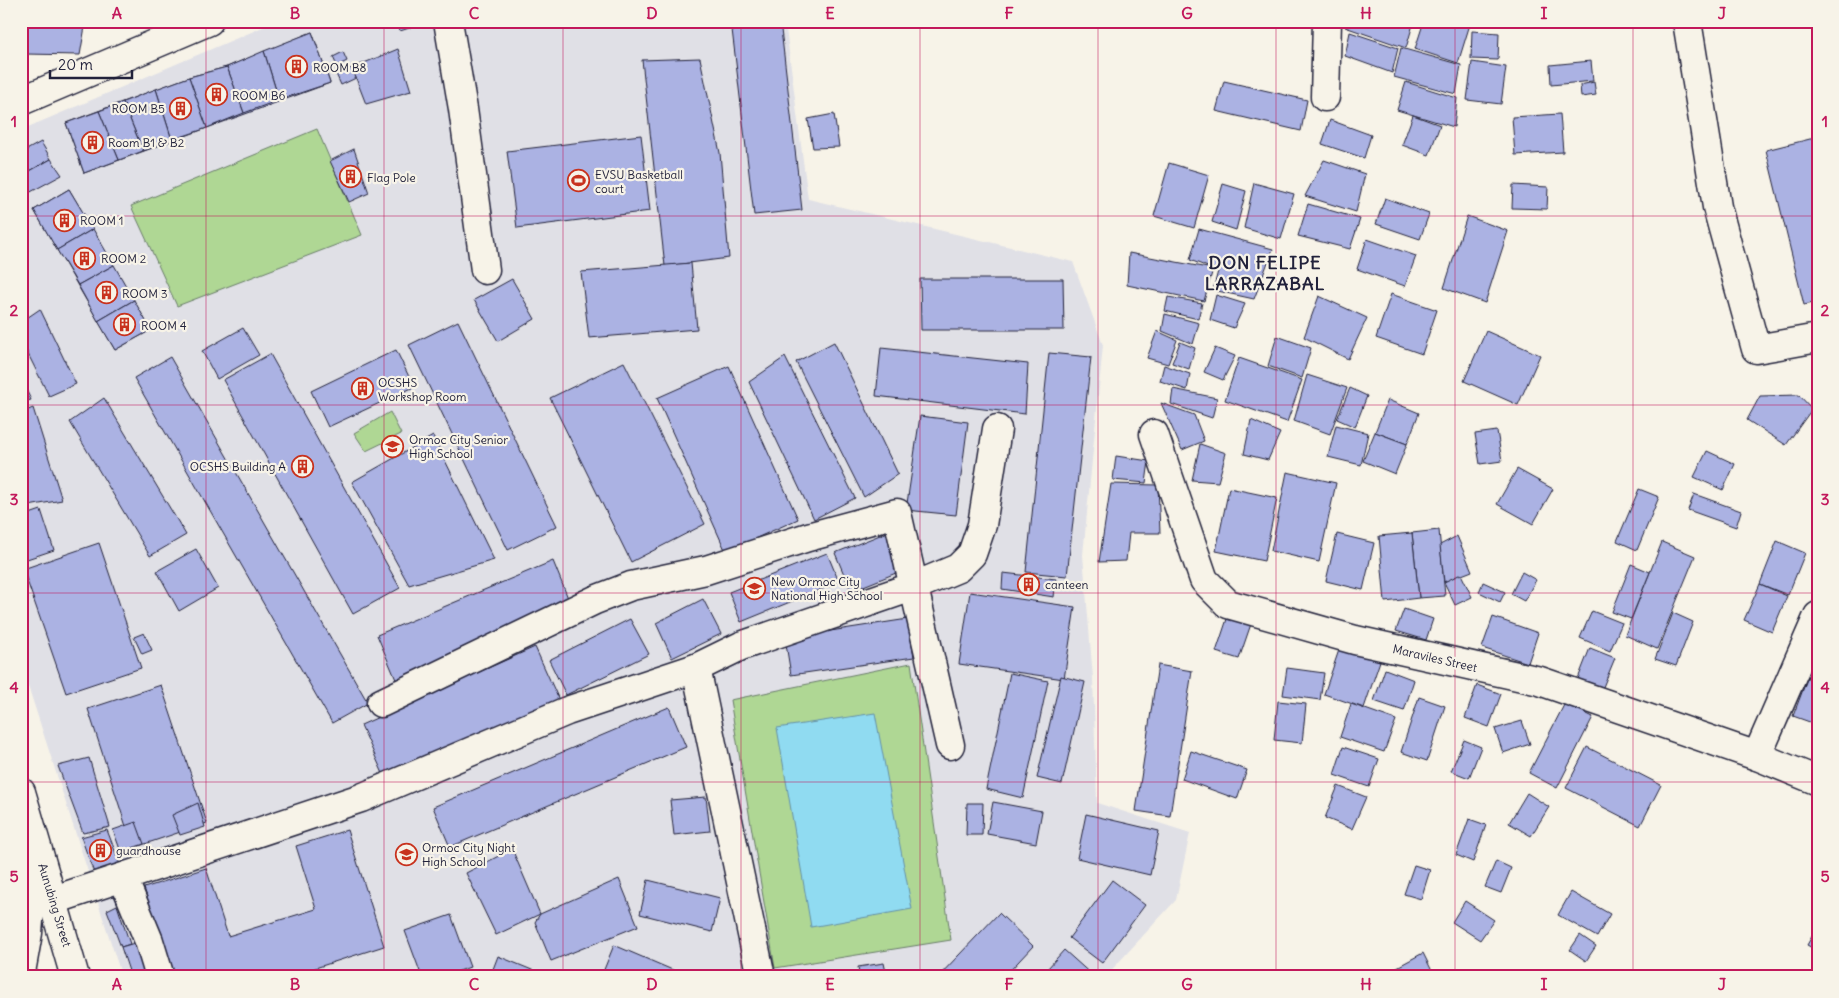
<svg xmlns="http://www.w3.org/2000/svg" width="1839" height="998" font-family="Delius,sans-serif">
  <rect width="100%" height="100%" fill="#f7f3e8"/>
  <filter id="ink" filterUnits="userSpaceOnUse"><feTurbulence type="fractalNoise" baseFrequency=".02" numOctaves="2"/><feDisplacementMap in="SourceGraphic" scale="10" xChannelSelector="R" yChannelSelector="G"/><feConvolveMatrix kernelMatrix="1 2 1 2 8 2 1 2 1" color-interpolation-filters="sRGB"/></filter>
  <g filter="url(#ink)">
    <polygon fill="#e0e0e6" points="277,21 785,21 808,199 1073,262 1103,345 1083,555 1093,678 1097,803 1190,833 1176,900 1105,977 122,977 21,664 21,221 32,219 21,199 21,130"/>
    <g fill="#afd794" stroke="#687c68">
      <polygon points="317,129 362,235 177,306 131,206"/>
      <polygon points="390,412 401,434 366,451 354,433"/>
      <polygon points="911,663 951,940 775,968 730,700"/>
    </g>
    <polygon fill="#90dbf1" stroke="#6491a8" points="875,713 912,909 811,927 777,728"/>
    <g fill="#abb2e3" stroke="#22223b">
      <polygon points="25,21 86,21 80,55 25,54"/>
      <polygon points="397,21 425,21 425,23 400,31"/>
      <polygon points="731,21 780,21 802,210 754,215"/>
      <polygon points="1347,21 1414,21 1406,48 1345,27"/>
      <polygon points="1424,21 1471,21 1458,63 1415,49"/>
      <polygon points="1472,31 1499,33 1498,60 1471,59"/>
      <polygon points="312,32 330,83 84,173 66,123 189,77 227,67"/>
      <polygon points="312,32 330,83 279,100 264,51"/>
      <polygon points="1350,32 1398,48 1392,73 1345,56"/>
      <polygon points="1401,48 1461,65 1456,94 1394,77"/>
      <polygon points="398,49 411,91 366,104 352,68"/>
      <polygon points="264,51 279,100 244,113 227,67"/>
      <polygon points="343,52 347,61 337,66 333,57"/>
      <polygon points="700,58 720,153 729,258 665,266 642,60"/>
      <polygon points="1591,61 1593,81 1551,85 1550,65"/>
      <polygon points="1472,62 1506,67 1501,104 1467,100"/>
      <polygon points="227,67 244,113 207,128 189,77"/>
      <polygon points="352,68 356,78 341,85 336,74"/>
      <polygon points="189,77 207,128 172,140 156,89"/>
      <polygon points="1224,81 1307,100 1301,131 1216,111"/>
      <polygon points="1406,82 1457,98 1454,127 1397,110"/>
      <polygon points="1594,82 1596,95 1581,97 1580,85"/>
      <polygon points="156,89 172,140 143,151 123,102"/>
      <polygon points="123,102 143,151 119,160 99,111"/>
      <polygon points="99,111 119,160 84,173 66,123"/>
      <polygon points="834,114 839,147 813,148 808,119"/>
      <polygon points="1560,114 1563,152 1515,155 1512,117"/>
      <polygon points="1413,115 1440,125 1429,155 1402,145"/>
      <polygon points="1330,120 1371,135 1364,158 1322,144"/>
      <polygon points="641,135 650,211 517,228 507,151"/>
      <polygon points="1818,137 1818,302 1804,305 1766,150"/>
      <polygon points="41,142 51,159 21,176 21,153"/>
      <polygon points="354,149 369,193 349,202 330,161"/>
      <polygon points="51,159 62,175 25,195 21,188 21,176"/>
      <polygon points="1324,160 1365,174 1356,212 1305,196"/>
      <polygon points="1169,163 1209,175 1194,228 1154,216"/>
      <polygon points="1254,183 1294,194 1281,239 1244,228"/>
      <polygon points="1223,184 1246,191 1236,230 1212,222"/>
      <polygon points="1513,185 1548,187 1547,209 1512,208"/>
      <polygon points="69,189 151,330 115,350 34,210"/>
      <polygon points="69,189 93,229 57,250 34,210"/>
      <polygon points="1385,198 1429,214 1420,239 1376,224"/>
      <polygon points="1308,204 1360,219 1350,249 1298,236"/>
      <polygon points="1467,216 1508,231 1485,303 1444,288"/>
      <polygon points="93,229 114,265 78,285 57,250"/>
      <polygon points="1199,229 1273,249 1254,299 1213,290 1218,271 1190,260"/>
      <polygon points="1367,239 1416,256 1405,286 1357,269"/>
      <polygon points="1129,253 1213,269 1204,301 1127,285"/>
      <polygon points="691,263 697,329 589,338 581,272"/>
      <polygon points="114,265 134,300 98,321 78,285"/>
      <polygon points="512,279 535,319 498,341 474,300"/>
      <polygon points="920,279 1063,279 1064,330 921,330"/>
      <polygon points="1391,294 1437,310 1422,354 1376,338"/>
      <polygon points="1216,295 1245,304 1234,328 1210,320"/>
      <polygon points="1319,296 1367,318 1348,359 1304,337"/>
      <polygon points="1168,297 1202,303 1198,319 1165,311"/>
      <polygon points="134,300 151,330 115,350 98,321"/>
      <polygon points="40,309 76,384 49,396 21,340 21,322"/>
      <polygon points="1165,314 1199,323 1193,344 1162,331"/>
      <polygon points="458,321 557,526 508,550 409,345"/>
      <polygon points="243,328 259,355 217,379 202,351"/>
      <polygon points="1157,331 1177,340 1168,364 1147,358"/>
      <polygon points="1486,331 1540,355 1518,405 1464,381"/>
      <polygon points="1277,336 1311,348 1302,378 1268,366"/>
      <polygon points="834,342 898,474 864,497 796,362"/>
      <polygon points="1180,342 1195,348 1189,369 1172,363"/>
      <polygon points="881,348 1028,364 1025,414 876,396"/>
      <polygon points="1215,348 1235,356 1223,380 1204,372"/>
      <polygon points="396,350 414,387 328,427 311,391"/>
      <polygon points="1049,353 1091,357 1067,576 1026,572"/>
      <polygon points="270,354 400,588 353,614 223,380"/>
      <polygon points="170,357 368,703 332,723 134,378"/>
      <polygon points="785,357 855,498 814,519 749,382"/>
      <polygon points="1239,358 1302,380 1287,422 1225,400"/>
      <polygon points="624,362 705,524 631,562 550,398"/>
      <polygon points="1164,365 1190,374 1187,390 1160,381"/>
      <polygon points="729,366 798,519 726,552 657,398"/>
      <polygon points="1307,375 1347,388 1330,434 1294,421"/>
      <polygon points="21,379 31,400 21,402"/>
      <polygon points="1350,388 1367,396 1355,427 1337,419"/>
      <polygon points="1173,389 1217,398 1212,418 1171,404"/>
      <polygon points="1799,395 1812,409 1786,445 1747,420 1760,396"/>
      <polygon points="104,398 186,535 150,556 70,422"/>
      <polygon points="1388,400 1419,413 1407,444 1375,432"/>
      <polygon points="1161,403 1194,415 1204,441 1182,450"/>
      <polygon points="33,408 62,500 23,507 21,413"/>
      <polygon points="920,416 968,422 956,515 906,510"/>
      <polygon points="1251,420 1280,433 1268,460 1244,454"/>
      <polygon points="1336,425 1368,433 1361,465 1328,457"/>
      <polygon points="1497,431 1502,461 1480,464 1475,434"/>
      <polygon points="1375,432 1407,444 1395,474 1363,461"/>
      <polygon points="433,436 494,560 409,585 352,482"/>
      <polygon points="1200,444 1226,453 1218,482 1192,480"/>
      <polygon points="1707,451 1735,464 1723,490 1694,477"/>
      <polygon points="1116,456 1149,461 1146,483 1113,480"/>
      <polygon points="1517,469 1553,489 1533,524 1497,504"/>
      <polygon points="1287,472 1336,483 1319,562 1271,551"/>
      <polygon points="1111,484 1158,485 1160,533 1129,533 1126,561 1099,562"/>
      <polygon points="1229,488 1277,498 1264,561 1216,551"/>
      <polygon points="1639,489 1659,497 1637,550 1617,541"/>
      <polygon points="1694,494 1741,511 1736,527 1688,510"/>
      <polygon points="41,510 54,550 21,561 21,517"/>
      <polygon points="1439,530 1445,596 1419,598 1412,533"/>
      <polygon points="890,531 906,569 851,591 835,553"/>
      <polygon points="1412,533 1419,598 1385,602 1379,536"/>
      <polygon points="1337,534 1374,543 1363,590 1326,581"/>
      <polygon points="1457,536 1472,571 1444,582 1440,545"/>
      <polygon points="1777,541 1805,553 1788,595 1760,584"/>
      <polygon points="1662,542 1695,556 1657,649 1625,635"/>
      <polygon points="99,543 141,668 66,693 23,569"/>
      <polygon points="196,549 218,588 179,611 157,571"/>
      <polygon points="827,553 839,582 741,622 729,592"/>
      <polygon points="553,561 572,608 397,682 377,635"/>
      <polygon points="1631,564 1650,572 1631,619 1612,612"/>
      <polygon points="1522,572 1536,580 1524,601 1511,594"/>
      <polygon points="1003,573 1056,579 1054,597 1002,589"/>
      <polygon points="1461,574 1472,597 1455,605 1444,582"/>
      <polygon points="1483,582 1505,592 1500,602 1479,592"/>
      <polygon points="1760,584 1787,596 1772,632 1744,620"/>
      <polygon points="970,592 1075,607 1064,679 959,664"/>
      <polygon points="703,599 721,634 672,658 656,623"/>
      <polygon points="1404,609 1433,619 1426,640 1396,631"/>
      <polygon points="1592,611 1622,623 1610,651 1580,638"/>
      <polygon points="1673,613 1693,622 1676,666 1655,659"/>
      <polygon points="1228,616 1251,624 1239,659 1216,652"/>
      <polygon points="1493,617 1538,633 1528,663 1482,648"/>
      <polygon points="630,619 649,654 566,695 549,660"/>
      <polygon points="908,619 914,657 791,675 785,638"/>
      <polygon points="144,633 152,650 142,654 134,637"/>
      <polygon points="535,647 559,700 385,778 361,725"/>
      <polygon points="1340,647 1380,661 1364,708 1324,694"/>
      <polygon points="1590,648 1615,658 1598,699 1574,689"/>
      <polygon points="1158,665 1192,671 1170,816 1136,811"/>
      <polygon points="1287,668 1324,673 1320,700 1283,695"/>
      <polygon points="1385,669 1414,680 1404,711 1374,701"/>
      <polygon points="1010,673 1048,681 1023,798 986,789"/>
      <polygon points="1061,676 1085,682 1062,784 1037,778"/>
      <polygon points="1807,679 1818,684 1818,725 1793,716"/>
      <polygon points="161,685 207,823 133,848 88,709"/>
      <polygon points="1477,685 1501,694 1489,727 1465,718"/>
      <polygon points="1419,697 1445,706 1427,761 1401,752"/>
      <polygon points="1278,701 1306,704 1302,743 1274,740"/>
      <polygon points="1565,703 1593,717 1557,788 1529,773"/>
      <polygon points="1351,704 1396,720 1384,752 1340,737"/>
      <polygon points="669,707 686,747 450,847 433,807"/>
      <polygon points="1522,721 1530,744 1503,753 1495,729"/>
      <polygon points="1464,740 1481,747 1469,778 1451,771"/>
      <polygon points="1343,747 1379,759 1369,787 1334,775"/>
      <polygon points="1587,747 1661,785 1640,826 1566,788"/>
      <polygon points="1191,751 1247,770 1237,799 1182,779"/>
      <polygon points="89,758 110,827 83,833 58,766"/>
      <polygon points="1338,786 1366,797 1352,829 1325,818"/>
      <polygon points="1527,793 1549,807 1531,836 1509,823"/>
      <polygon points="706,797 710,831 674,835 670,800"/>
      <polygon points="993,802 1042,811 1036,843 987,834"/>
      <polygon points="198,803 205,827 180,835 172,815"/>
      <polygon points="967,803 983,803 982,835 966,835"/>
      <polygon points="1086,814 1159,831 1150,875 1077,858"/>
      <polygon points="1469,819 1486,825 1473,862 1456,855"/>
      <polygon points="136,822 144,844 121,852 113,830"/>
      <polygon points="107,830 120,864 94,873 81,837"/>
      <polygon points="347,830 384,946 287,977 172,977 144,888 206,868 228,936 316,909 296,846"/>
      <polygon points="512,849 540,914 496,935 466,873"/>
      <polygon points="1496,861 1511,868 1501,893 1485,887"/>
      <polygon points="1414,865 1430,870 1421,899 1404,894"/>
      <polygon points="619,879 638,926 551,961 535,922 540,914"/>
      <polygon points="648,880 720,898 712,932 640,914"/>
      <polygon points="1112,880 1145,905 1102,963 1069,938"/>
      <polygon points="1571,892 1610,914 1597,937 1558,915"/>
      <polygon points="1465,901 1494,920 1480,940 1452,922"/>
      <polygon points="117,905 130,944 121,947 107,910"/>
      <polygon points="999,913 1033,946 1004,977 938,977"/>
      <polygon points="451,915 470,967 443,977 422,977 405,931"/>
      <polygon points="1818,926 1818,951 1807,945"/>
      <polygon points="1580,935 1596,946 1586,961 1570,950"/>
      <polygon points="138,942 149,977 131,977 121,947"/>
      <polygon points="614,945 689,977 601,977"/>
      <polygon points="1064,950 1093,976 1093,977 1040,977"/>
      <polygon points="1423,953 1435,977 1388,977 1386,973"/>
      <polygon points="498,956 549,977 490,977"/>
      <polygon points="884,963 887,977 860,977 858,967"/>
      <polygon points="1125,970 1132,977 1118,977"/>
    </g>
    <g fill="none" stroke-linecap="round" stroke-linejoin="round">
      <defs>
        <g id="minor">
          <polyline points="448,21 463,109 485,270"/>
          <polyline points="1687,21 1717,207 1756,349 1818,338"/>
          <polyline points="1325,97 1327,21"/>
          <polyline points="1154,434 1204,580 1228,604 1355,640 1540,681 1757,756 1818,781"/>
          <polyline points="696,668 761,977"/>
          <polyline points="381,703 595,600 631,586 706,570 808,537 897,513 950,745"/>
          <polyline points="1757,756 1818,616"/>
          <polyline points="123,878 149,941 160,977"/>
          <polyline points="54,900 361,798 567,711 696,668 741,646 915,586 958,568 972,554 982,525 997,429"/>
        </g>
        <g id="major">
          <polyline points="21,101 209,21"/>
          <polyline points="21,792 75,977"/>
          <polyline points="21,972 28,933 34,860"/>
        </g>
      </defs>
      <use href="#minor" stroke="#22223b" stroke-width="31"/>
      <use href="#major" stroke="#22223b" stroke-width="31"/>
      <use href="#minor" stroke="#f7f3e8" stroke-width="28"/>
      <use href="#major" stroke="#f7f3e8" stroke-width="28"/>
    </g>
  </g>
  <path fill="none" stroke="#c2185b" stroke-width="1" stroke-opacity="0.55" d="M206 21V977M384 21V977M563 21V977M741 21V977M920 21V977M1098 21V977M1276 21V977M1455 21V977M1633 21V977M21 216H1818M21 405H1818M21 593H1818M21 782H1818"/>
  <defs>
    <symbol id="building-ring" viewBox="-11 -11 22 22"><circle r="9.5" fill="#f7f3e8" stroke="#c8321e" stroke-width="1.5"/><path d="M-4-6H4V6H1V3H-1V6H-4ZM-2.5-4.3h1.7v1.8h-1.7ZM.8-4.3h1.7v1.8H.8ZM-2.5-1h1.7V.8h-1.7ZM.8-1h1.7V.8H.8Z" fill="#c8321e"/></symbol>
    <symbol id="stadium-ring" viewBox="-11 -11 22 22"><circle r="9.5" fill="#f7f3e8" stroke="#c8321e" stroke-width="1.5"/><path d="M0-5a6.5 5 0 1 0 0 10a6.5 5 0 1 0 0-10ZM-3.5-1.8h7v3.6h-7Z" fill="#c8321e"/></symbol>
    <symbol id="school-ring" viewBox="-11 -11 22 22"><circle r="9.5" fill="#f7f3e8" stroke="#c8321e" stroke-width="1.5"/><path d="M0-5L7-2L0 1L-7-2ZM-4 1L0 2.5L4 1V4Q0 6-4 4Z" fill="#c8321e"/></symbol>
  </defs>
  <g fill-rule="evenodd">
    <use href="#building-ring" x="284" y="54" width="25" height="25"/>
    <use href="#building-ring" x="204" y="82" width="25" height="25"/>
    <use href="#building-ring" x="168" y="96" width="25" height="25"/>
    <use href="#building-ring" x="80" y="130" width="25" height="25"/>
    <use href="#building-ring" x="338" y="164" width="25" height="25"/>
    <use href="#stadium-ring" x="566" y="168" width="25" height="25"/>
    <use href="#building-ring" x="52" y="208" width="25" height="25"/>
    <use href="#building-ring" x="72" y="246" width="25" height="25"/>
    <use href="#building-ring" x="94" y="280" width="25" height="25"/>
    <use href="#building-ring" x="112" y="312" width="25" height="25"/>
    <use href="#building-ring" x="350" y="376" width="25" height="25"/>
    <use href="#school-ring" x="380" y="434" width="25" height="25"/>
    <use href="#building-ring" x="290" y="454" width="25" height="25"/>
    <use href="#building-ring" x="1016" y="572" width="25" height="25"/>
    <use href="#school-ring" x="742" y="576" width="25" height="25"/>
    <use href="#building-ring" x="88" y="838" width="25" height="25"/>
    <use href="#school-ring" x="394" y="842" width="25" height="25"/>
  </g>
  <g text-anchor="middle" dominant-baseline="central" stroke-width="4.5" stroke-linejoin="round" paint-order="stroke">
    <g font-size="12" fill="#22223b" stroke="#f7f3e8" text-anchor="start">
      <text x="313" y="67">ROOM B8</text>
      <text x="232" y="95">ROOM B6</text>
      <text x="165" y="108" text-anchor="end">ROOM B5</text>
      <text x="108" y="142">Room B1 &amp; B2</text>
      <text x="595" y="174">EVSU Basketball<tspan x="595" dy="14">court</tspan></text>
      <text x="367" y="177">Flag Pole</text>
      <text x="80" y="220">ROOM 1</text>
      <text x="101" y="258">ROOM 2</text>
      <text x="122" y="293">ROOM 3</text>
      <text x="141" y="325">ROOM 4</text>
      <text x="378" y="382">OCSHS<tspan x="378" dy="14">Workshop Room</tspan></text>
      <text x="409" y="439">Ormoc City Senior<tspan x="409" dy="14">High School</tspan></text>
      <text x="286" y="466" text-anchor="end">OCSHS Building A</text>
      <text x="771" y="581">New Ormoc City<tspan x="771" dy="14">National High School</tspan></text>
      <text x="1045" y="584">canteen</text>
      <text x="422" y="847">Ormoc City Night<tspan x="422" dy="14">High School</tspan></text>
      <text x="116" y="850">guardhouse</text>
    </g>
    <g font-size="12" fill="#22223b" stroke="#f7f3e8">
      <text transform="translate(1435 658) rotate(13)">Maraviles Street</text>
      <text transform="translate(55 905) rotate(73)">Aunubing Street</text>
    </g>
    <g font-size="18" font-weight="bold" letter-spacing="1" fill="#22223b" stroke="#f7f3e8">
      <text x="1265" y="262">DON FELIPE<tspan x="1265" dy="21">LARRAZABAL</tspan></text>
    </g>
  </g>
  <rect width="1839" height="998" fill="none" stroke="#f7f3e8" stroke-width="55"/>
  <path d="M50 70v8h82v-8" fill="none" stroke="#22223b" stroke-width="2.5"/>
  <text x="58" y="70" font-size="15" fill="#22223b" stroke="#f7f3e8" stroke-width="4" paint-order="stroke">20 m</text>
  <rect x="28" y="28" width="1784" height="942" fill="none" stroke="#c2185b" stroke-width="2"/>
  <g font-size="16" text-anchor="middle" font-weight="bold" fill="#c2185b">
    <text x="117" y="19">A</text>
    <text x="295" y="19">B</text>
    <text x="474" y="19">C</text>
    <text x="652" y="19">D</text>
    <text x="830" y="19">E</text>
    <text x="1009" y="19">F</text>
    <text x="1187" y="19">G</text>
    <text x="1366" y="19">H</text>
    <text x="1544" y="19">I</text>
    <text x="1722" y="19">J</text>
    <text x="14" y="127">1</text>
    <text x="1825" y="127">1</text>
    <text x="14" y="316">2</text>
    <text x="1825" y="316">2</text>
    <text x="14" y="505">3</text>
    <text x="1825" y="505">3</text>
    <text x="14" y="693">4</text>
    <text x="1825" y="693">4</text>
    <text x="14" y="882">5</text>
    <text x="1825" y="882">5</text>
    <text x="117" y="990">A</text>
    <text x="295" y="990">B</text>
    <text x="474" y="990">C</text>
    <text x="652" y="990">D</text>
    <text x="830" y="990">E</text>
    <text x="1009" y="990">F</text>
    <text x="1187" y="990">G</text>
    <text x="1366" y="990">H</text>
    <text x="1544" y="990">I</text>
    <text x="1722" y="990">J</text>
  </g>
</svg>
